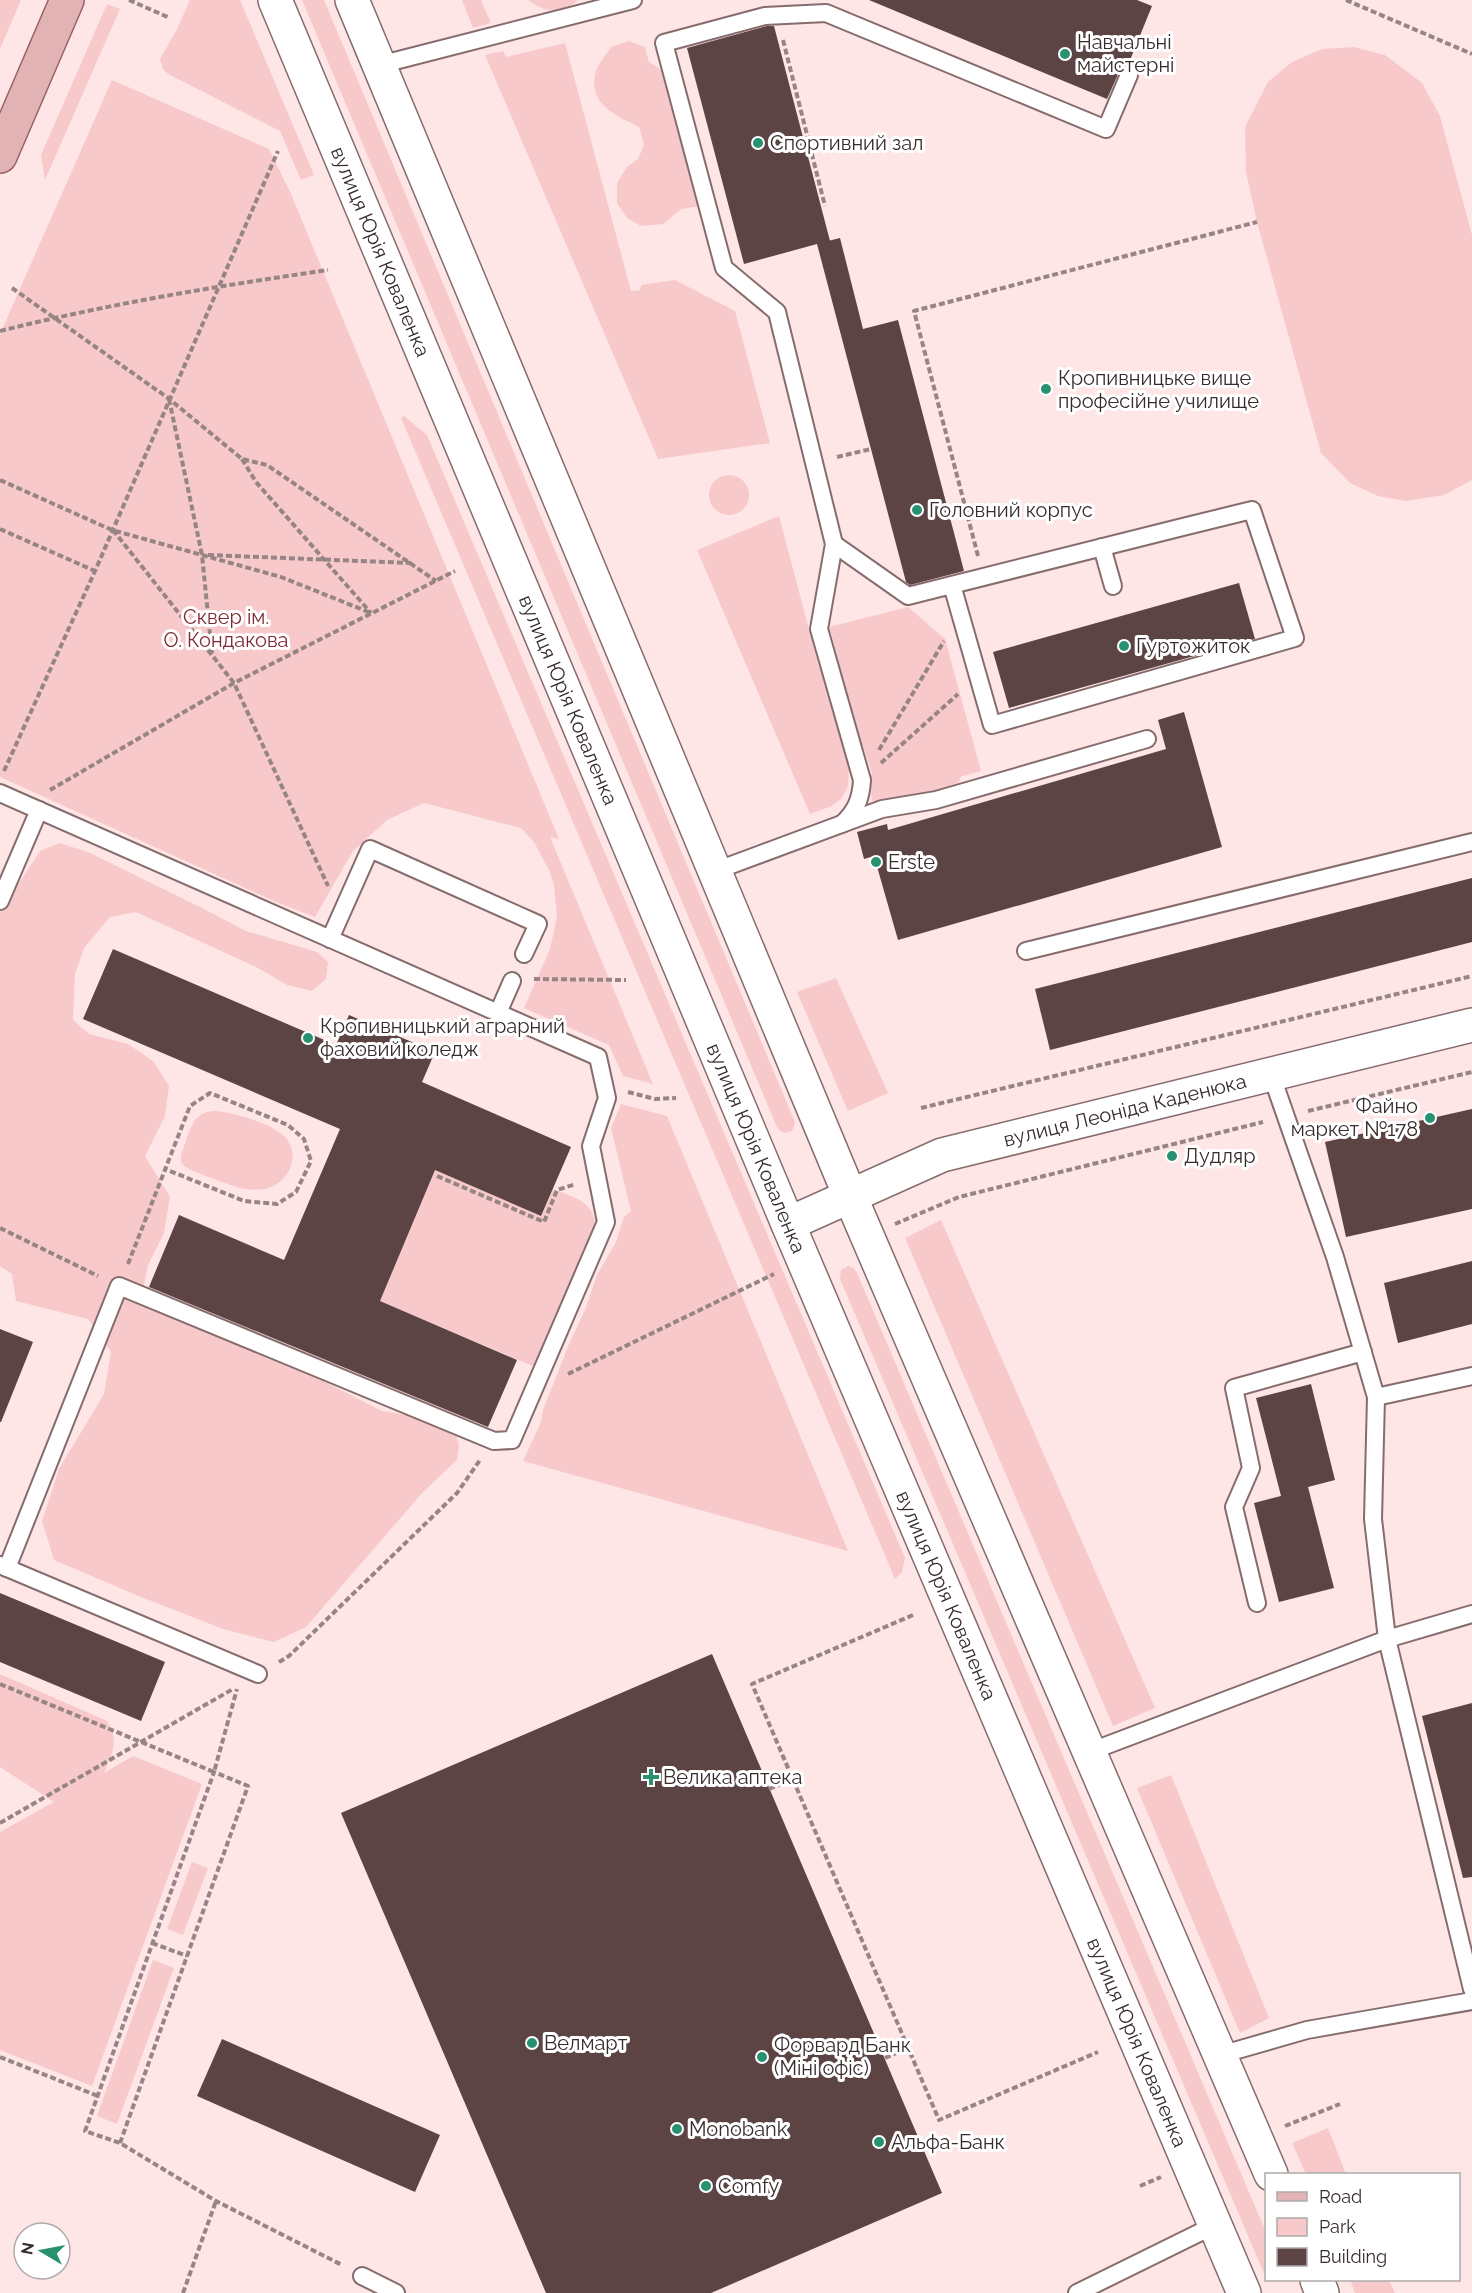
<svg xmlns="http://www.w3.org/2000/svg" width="1472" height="2293" font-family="Raleway,sans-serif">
  <rect width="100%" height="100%" fill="#fee6e6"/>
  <g fill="#f8c9ca">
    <polygon points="0,0 21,0 0,49"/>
    <polygon points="190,0 240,0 314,175 301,180 280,131 168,74 163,69 160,59 177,29"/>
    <path d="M302 0H324L795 1122 793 1130C787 1134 781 1134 777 1127Z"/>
    <polygon points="462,0 481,0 491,23 473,28"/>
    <path d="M528 0H578C562 14 544 13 528 0Z"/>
    <polygon points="107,4 120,9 45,180 41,155"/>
    <path d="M629 41 645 47 649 62 665 72 702 206 681 209 663 224 641 226 627 218 617 203V183L627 167 638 159 644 145 639 127C617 116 589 105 595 75 596 66 606 55 611 47Z"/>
    <polygon points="565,43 631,291 640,290 641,285 675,280 735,311 770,443 658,459 485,55 503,51 506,57"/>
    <polygon points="1354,47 1385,55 1422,83 1440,116 1472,235 1472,480 1444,495 1406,501 1378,496 1350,483 1321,453 1257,222 1246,172 1245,127 1268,82 1292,62 1322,49"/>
    <polygon points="112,80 269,149 291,194 559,839 550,837 653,1084 623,1076 609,1045 524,1008 550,949 557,917 554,885 549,870 534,842 521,828 424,803 387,820 353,851 315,917 278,903 0,777 0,334"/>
    <polygon points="404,416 427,435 905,1558 902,1572 895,1579 401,418"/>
    <circle cx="729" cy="495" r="20"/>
    <polygon points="779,516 819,667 837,654 829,627 908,607 945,639 981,771 960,777 959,782 928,795 902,802 872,801 869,779 872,773 863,745 849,769 848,786 842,798 832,806 810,814 697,550"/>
    <polygon points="60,843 90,853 202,908 246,931 317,952 328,962 326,979 312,991 287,985 258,968 136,912 110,917 84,948 75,974 73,1020 89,1034 128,1044 153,1061 169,1086 165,1116 145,1156 170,1197 164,1233 148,1265 141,1299 153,1310 272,1355 382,1411 428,1418 451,1424 459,1444 457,1460 423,1492 306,1627 274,1642 223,1629 136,1595 54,1560 42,1521 59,1469 104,1394 111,1352 88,1319 16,1301 12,1274 0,1266 0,912 40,851"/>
    <polygon points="836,978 888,1093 848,1111 797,992"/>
    <polygon points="621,1104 667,1116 848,1551 523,1461 541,1422 543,1410 569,1344 585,1310 597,1275 616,1242 624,1217 631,1211 611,1128"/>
    <path d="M214 1111C234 1112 269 1123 284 1136 303 1155 288 1185 264 1189 246 1192 230 1185 214 1179 204 1175 193 1172 184 1166L181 1161V1155C189 1136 190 1112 214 1111Z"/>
    <path d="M435 1170 541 1216 553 1189C573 1197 597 1202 595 1229L535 1367 380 1301Z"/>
    <polygon points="941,1220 1155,1708 1113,1726 905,1238"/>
    <polygon points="848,1266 854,1268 857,1273 1266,2232 1266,2278 840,1279 841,1270"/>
    <path d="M0 1674 107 1721C120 1743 112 1752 104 1773L133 1756 202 1784 92 2086 0 2050V1832L54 1802 0 1767Z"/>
    <polygon points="1171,1775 1269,2018 1240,2033 1137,1788"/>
    <polygon points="192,1862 208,1868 183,1935 167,1929"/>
    <polygon points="153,1960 174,1968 117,2124 97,2116"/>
    <polygon points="1328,2128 1346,2174 1306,2174 1292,2143"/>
    <polygon points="1350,2280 1389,2280 1395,2293 1355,2293"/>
  </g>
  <g fill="#5c4444">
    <polygon points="869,0 1137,0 1152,6 1128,65 1120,70 1107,99"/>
    <polygon points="767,26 774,26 830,241 828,241 840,238 863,329 898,320 964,571 910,585 906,582 817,244 744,264 687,48"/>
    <polygon points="1239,583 1255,639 1009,708 993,652"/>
    <polygon points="1184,712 1222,847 898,940 874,856 864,859 857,832 887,824 888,830 1166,749 1158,720"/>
    <polygon points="1472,878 1472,942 1050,1050 1035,989"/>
    <polygon points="113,949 336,1045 349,1015 435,1052 422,1082 571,1147 541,1216 435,1170 380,1301 517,1360 488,1427 149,1287 179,1215 284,1260 340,1129 83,1019"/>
    <polygon points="1472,1109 1472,1209 1346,1237 1325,1142"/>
    <polygon points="1472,1261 1472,1324 1398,1343 1384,1283"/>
    <polygon points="0,1329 33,1342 1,1422 0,1422"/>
    <polygon points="1311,1384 1335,1480 1308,1487 1334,1588 1279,1602 1254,1503 1281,1496 1256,1398"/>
    <polygon points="0,1593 165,1662 141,1721 0,1662"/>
    <polygon points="712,1654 942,2193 711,2293 546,2293 341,1813"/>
    <polygon points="1472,1703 1472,1877 1463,1878 1422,1716"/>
    <polygon points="222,2039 440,2135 415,2192 197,2096"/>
  </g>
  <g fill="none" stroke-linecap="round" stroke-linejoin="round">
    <defs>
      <g id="service">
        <polyline points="379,65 633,0"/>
        <path d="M834 544 908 596C1022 567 1137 538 1252 510L1295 638 992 725 952 585"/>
        <polyline points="1102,547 1113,586"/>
        <polyline points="0,793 598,1057 607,1098 591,1146 606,1222 512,1440 494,1441 119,1286 7,1568 0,1565"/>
        <path d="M842 824C856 811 861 799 862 780L819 629 834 544 777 312 724 268 664 43 765 16 826 13 1106 129 1129 75"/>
        <polyline points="715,871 882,809 936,800 1147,739"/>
        <polyline points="0,901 39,810"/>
        <polyline points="330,939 370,849 538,924 524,954"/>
        <polyline points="1026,951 1472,842"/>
        <polyline points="498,1013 512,981"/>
        <polyline points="1376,1397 1472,1376"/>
        <polyline points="7,1568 258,1674"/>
        <polyline points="1257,1603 1234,1507 1251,1468 1234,1388 1363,1352"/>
        <polyline points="1472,1614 1387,1639 1472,1989"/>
        <polyline points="1089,1752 1387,1639 1373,1519 1376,1397 1335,1257 1271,1074"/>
        <polyline points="1220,2055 1307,2030 1472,2001"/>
        <polyline points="362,2276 396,2293"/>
        <polyline points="1077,2293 1215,2225"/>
      </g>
      <g id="minor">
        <path id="s1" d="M788 1224 942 1155 1472 1025"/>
      </g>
      <g id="secondary">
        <path id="s2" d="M275 0 788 1224 1244 2293"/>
        <polyline points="352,0 850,1196 1271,2174"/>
        <polyline points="1317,2280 1322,2293"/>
      </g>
      <polyline id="primary" points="0,156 67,0"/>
    </defs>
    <use href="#service" stroke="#866c6c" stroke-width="20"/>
    <use href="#minor" stroke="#866c6c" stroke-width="36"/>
    <use href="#secondary" stroke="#866c6c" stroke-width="36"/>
    <use href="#primary" stroke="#996265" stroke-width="36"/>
    <g stroke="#978586" stroke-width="4" stroke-dasharray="6 3" stroke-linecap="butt">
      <polyline points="129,0 170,18"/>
      <polyline points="1346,0 1472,54"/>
      <polyline points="783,40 825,206"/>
      <polyline points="12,288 168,398 242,459 267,465 436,581"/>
      <path d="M0 331C108 304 218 286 328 270"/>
      <polyline points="169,399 202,555 212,654"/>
      <polyline points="837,457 871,449"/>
      <polyline points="242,459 256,482 371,613"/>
      <polyline points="0,480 112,530 281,577 371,613"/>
      <polyline points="0,529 95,571"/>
      <polyline points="113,530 234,683 328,886"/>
      <polyline points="208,555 411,563"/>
      <polyline points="978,556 914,311 1257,222"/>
      <polyline points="879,750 944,641"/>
      <polyline points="881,763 958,694"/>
      <polyline points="4,771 95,571 278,151"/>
      <polyline points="50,790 234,683 455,571"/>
      <polyline points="534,979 626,980"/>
      <polyline points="628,1092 655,1099 676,1098"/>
      <polyline points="921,1108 1472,976"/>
      <polyline points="1308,1111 1472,1072"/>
      <polyline points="437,1176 544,1222 557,1190 576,1184"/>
      <polyline points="895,1224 959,1197 1263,1122"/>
      <polyline points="0,1228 98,1276"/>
      <polyline points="128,1264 190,1106 210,1093 288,1125 304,1139 311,1161 296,1192 277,1204 244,1201 165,1169"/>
      <polyline points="568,1374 774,1274"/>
      <polyline points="913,1615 752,1684 939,2120 1098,2052"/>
      <polyline points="279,1662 289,1656 457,1493 480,1460"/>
      <polyline points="0,1684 214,1772 237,1689"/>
      <polyline points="769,1789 793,1779"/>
      <polyline points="0,1823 233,1689"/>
      <polyline points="152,1943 187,1956"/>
      <polyline points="0,2057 98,2096"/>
      <polyline points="885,2058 908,2048"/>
      <polyline points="1285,2126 1340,2104"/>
      <polyline points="120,2143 248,1786 214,1772 85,2131 120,2143 216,2201 342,2265"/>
      <polyline points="1140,2186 1161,2177"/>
      <polyline points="183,2293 216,2201"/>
    </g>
    <use href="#service" stroke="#fff" stroke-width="16"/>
    <use href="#minor" stroke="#fff" stroke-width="33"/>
    <use href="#secondary" stroke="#fff" stroke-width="33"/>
    <use href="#primary" stroke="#e2b3b5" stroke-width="33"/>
  </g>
  <g fill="#28916f" stroke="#fff" stroke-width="2">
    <circle cx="1065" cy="54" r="6"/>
    <circle cx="758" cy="143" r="6"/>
    <circle cx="1046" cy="389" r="6"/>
    <circle cx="917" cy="510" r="6"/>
    <circle cx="1124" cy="646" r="6"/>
    <circle cx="876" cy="862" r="6"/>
    <circle cx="308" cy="1038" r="6"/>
    <circle cx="1430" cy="1118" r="6"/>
    <circle cx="1172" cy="1156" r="6"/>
    <path d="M648 1768h6v6h6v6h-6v6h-6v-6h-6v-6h6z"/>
    <circle cx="532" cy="2043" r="6"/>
    <circle cx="762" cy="2057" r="6"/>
    <circle cx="677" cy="2129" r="6"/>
    <circle cx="879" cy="2142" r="6"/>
    <circle cx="706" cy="2186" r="6"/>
  </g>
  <g text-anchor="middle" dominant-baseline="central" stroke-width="6" stroke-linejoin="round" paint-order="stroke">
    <g font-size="20" fill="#372b2c" stroke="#fff" text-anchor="start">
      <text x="1077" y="42">Навчальні<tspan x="1077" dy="23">майстерні</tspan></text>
      <text x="770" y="143">Спортивний зал</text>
      <text x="1058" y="378">Кропивницьке вище<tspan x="1058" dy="23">професійне училище</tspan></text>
      <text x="929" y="510">Головний корпус</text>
      <text x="1136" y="646">Гуртожиток</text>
      <text x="888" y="862">Erste</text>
      <text x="320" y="1026">Кропивницький аграрний<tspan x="320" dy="23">фаховий коледж</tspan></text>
      <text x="1418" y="1106" text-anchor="end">Файно<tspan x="1418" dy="23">маркет №178</tspan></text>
      <text x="1184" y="1156">Дудляр</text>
      <text x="663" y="1777">Велика аптека</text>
      <text x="544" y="2043">Велмарт</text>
      <text x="774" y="2045">Форвард Банк<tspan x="774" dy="23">(Міні офіс)</tspan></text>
      <text x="689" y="2129">Monobank</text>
      <text x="891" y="2142">Альфа-Банк</text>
      <text x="718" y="2186">Comfy</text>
    </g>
    <g font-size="20" fill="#372b2c" stroke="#fff">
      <text stroke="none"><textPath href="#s2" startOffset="273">вулиця Юрія Коваленка</textPath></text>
      <text stroke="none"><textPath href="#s2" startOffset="759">вулиця Юрія Коваленка</textPath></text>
      <text stroke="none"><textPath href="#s1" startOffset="357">вулиця Леоніда Каденюка</textPath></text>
      <text stroke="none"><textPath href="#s2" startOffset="1245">вулиця Юрія Коваленка</textPath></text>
      <text stroke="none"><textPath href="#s2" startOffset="1731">вулиця Юрія Коваленка</textPath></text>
      <text stroke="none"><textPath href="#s2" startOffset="2217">вулиця Юрія Коваленка</textPath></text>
    </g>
    <g font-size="20" fill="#7f2732" stroke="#fff">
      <text x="226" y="617">Сквер ім.<tspan x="226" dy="23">О. Кондакова</tspan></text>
    </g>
  </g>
  <rect x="1265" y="2173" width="195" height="108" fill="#ffffff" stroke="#afaaab" stroke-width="1.5"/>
  <rect x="1277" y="2192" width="30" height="9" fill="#e2b3b5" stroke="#afaaab" stroke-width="1.5"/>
  <text x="1319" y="2203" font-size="18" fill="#372b2c">Road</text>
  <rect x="1277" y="2218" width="30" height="18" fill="#f8c9ca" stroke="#afaaab" stroke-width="1.5"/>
  <text x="1319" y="2233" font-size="18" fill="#372b2c">Park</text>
  <rect x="1277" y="2248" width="30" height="18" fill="#5c4444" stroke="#afaaab" stroke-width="1.5"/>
  <text x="1319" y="2263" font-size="18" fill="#372b2c">Building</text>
  <g transform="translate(42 2251) rotate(280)"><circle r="28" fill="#ffffff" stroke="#afaaab" stroke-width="1.5"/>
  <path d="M0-4.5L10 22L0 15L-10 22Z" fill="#28916f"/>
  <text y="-9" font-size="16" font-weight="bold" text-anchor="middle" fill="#372b2c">N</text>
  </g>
</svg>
